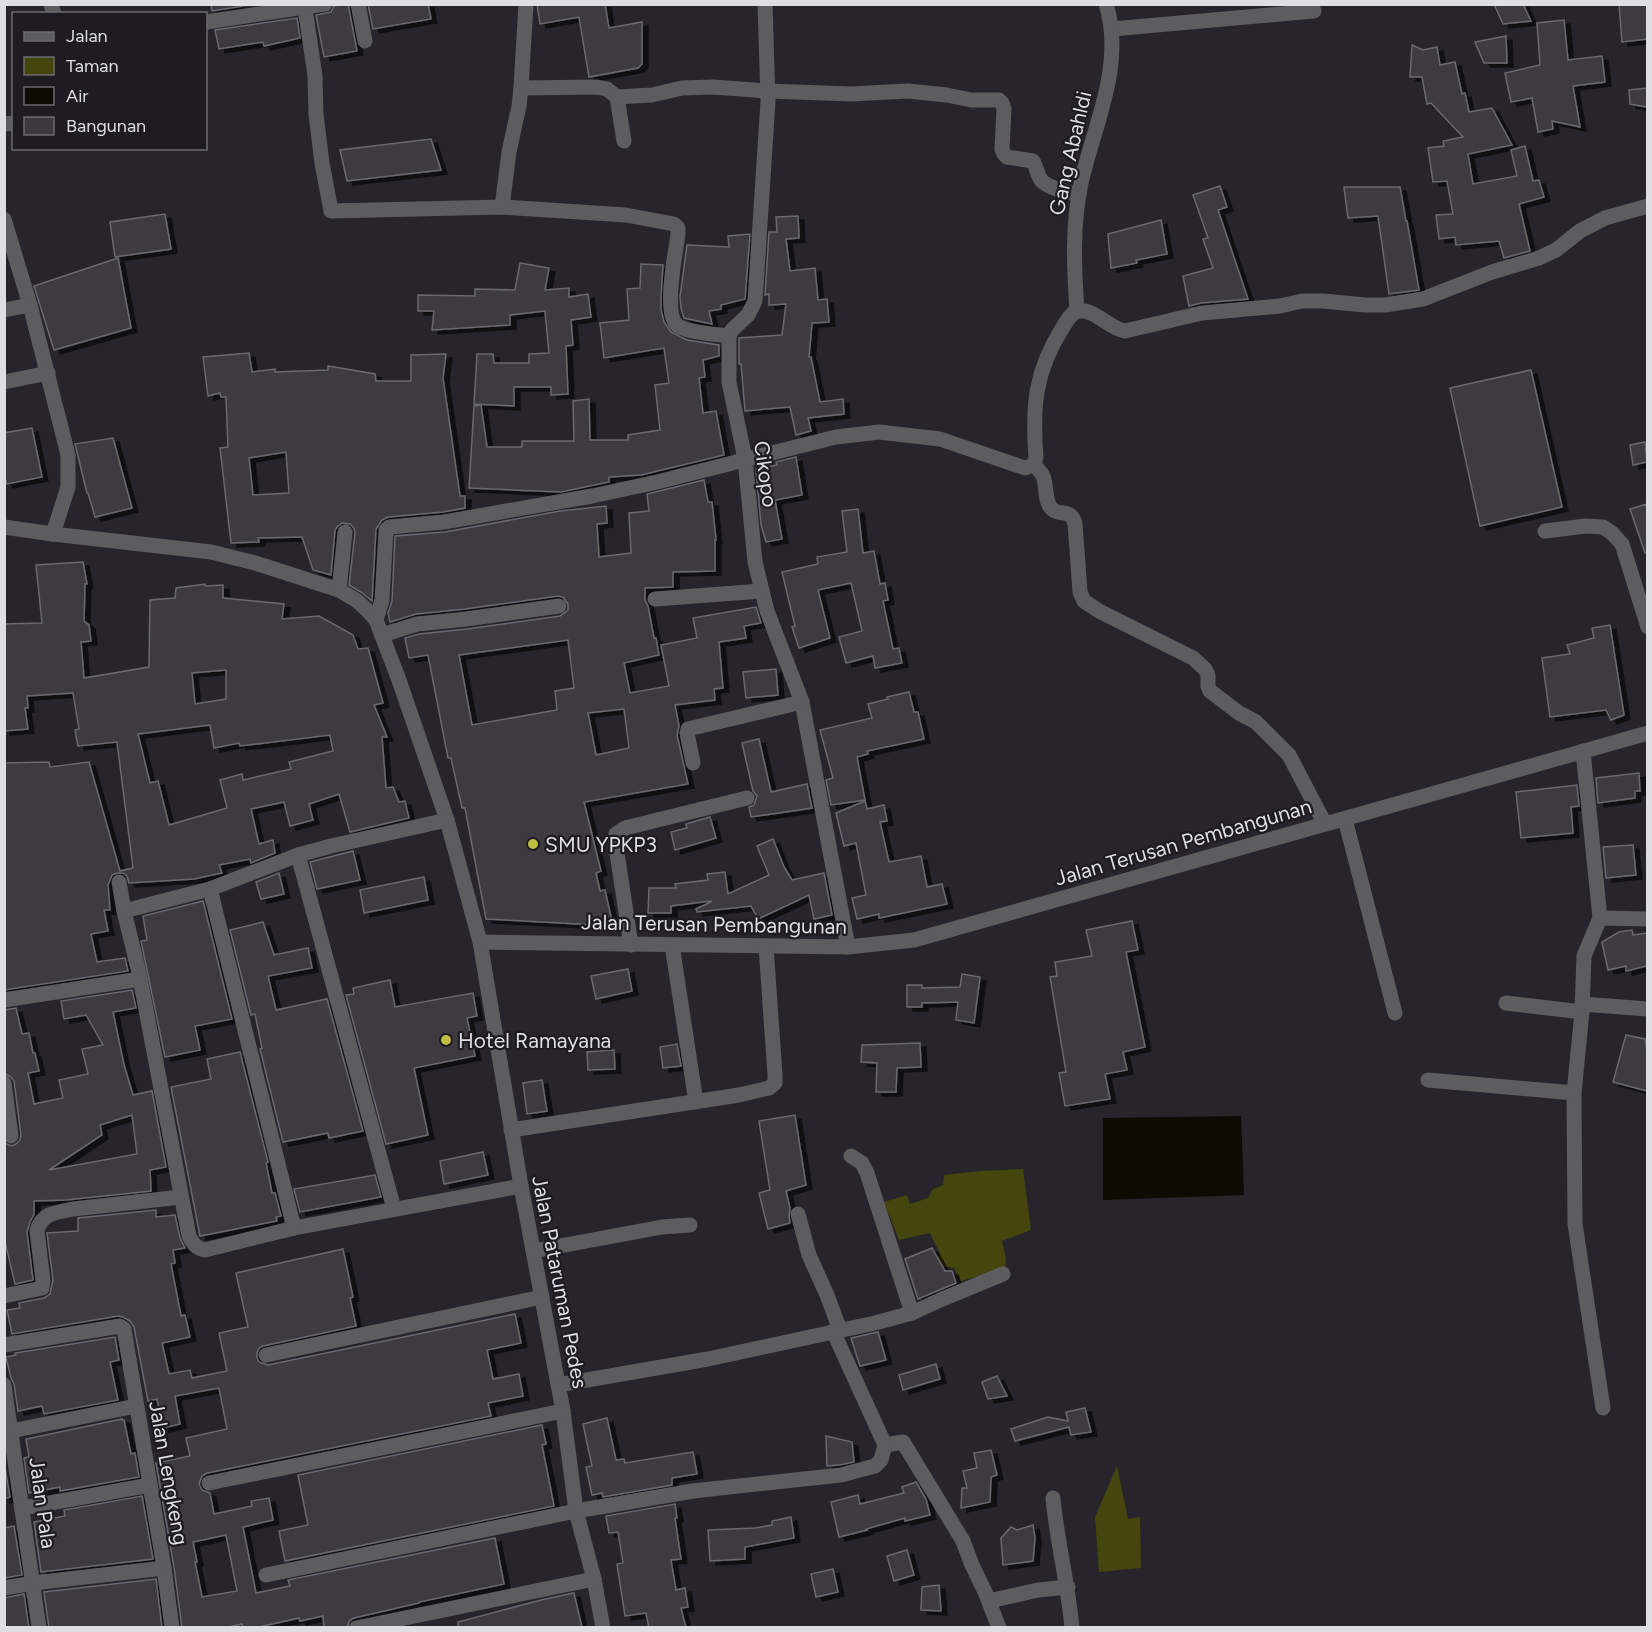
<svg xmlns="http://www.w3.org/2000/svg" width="1652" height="1632" font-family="Figtree,sans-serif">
  <defs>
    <filter id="shadow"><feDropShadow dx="6" dy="4" stdDeviation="0" flood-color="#0009"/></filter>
  </defs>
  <rect width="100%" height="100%" fill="#27252b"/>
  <g fill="#45450e">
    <polygon points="1023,1169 1031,1230 1002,1241 1006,1259 1005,1269 961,1281 954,1268 935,1265 932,1263 940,1254 930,1233 899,1240 884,1202 907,1195 910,1204 928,1198 932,1190 943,1185 944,1175 981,1171"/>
    <polygon points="1117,1466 1128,1519 1140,1517 1141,1568 1099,1572 1095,1517"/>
  </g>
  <polygon fill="#0c0c02" points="1241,1116 1244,1195 1103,1200 1103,1118"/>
  <g fill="#3c3a40" stroke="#6a686f" stroke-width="1.5" fill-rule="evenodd" filter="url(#shadow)">
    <polygon points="211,4 256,4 212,11"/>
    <polygon points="348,4 357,51 324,57 316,15 331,12 334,6"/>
    <polygon points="368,4 428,4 431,19 373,29"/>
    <polygon points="537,4 605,4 609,28 642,22 642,64 638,68 589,77 579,17 540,24"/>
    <polygon points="1494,4 1523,4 1531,21 1503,24"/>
    <polygon points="1619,4 1647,4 1647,39 1622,42"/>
    <polygon points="297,18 300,38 264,46 263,42 219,49 215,30"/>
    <polygon points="1564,20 1568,60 1602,56 1605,82 1573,86 1580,127 1552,121 1553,129 1538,132 1532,98 1511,102 1505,73 1540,65 1537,23"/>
    <polygon points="1506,36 1507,63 1484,63 1475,42"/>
    <polygon points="1412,45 1423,50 1437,47 1440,65 1455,62 1462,94 1465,93 1469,112 1492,108 1512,145 1468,154 1473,184 1517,176 1511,150 1525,146 1533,181 1539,180 1544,197 1519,204 1530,251 1504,258 1499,241 1456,245 1455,237 1439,239 1436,215 1453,214 1447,181 1433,182 1428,148 1444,146 1443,141 1463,137 1431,103 1427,104 1422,77 1410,77"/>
    <polygon points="1647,88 1647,107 1630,104 1629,90"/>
    <polygon points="431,139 441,170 347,181 340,150"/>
    <polygon points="1220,186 1227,207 1218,210 1248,299 1201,303 1189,306 1183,276 1213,268 1203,239 1208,238 1193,195"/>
    <polygon points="1344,187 1400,187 1406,221 1407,221 1419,290 1389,294 1378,216 1348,218"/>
    <polygon points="165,214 171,249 115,257 110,222"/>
    <polygon points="798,216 799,238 786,239 790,271 815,268 818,300 827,299 829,322 812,323 809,357 811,357 820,402 843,399 844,414 808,418 811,431 796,435 790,407 745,411 741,364 739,364 739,338 782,335 786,304 769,305 769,294 765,295 769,232 777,232 776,217"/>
    <polygon points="1161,220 1167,254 1136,260 1137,263 1111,268 1108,234"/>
    <polygon points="750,234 745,299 721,305 721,309 709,311 712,324 684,318 681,308 680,297 687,245 729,247 728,236"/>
    <polygon points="118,258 131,328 54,350 34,286"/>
    <polygon points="520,263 549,268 545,290 569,288 569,297 588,294 591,317 571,320 573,345 566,346 568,394 551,395 551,387 514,387 514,406 474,404 477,354 493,354 494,363 529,363 529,354 549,353 545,311 510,315 510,325 432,330 434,311 418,311 418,295 475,296 475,289 515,290"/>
    <polygon points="641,264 663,265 661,296 661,310 664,322 671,332 687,340 719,345 719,356 703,360 705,377 699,378 703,413 716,411 724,455 641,475 609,477 609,482 561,492 469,488 474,406 481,405 487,447 522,447 522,441 574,441 573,401 589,399 590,440 628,440 628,435 660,430 655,385 669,383 664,348 604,358 600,323 629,320 627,289 640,288"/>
    <path d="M249 353 252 372 275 369V372L328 370V366L375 374 376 381H411V355L446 354 443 378 460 496H465V508L443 512 388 517 382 520 376 529 372 601 361 592 349 585 355 533 354 528 350 524 342 523 338 526 335 530 331 575 313 570 302 537 258 538 259 542 231 543 220 448 228 447 226 397H221L220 393 208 396 203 357ZM286 452 289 493 253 495 249 458Z"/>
    <polygon points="1531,370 1562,507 1480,526 1450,388"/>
    <polygon points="32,428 42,477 7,484 4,476 4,433"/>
    <polygon points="113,438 132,508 95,517 88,493 87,493 75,444"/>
    <polygon points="1645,442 1647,462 1633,465 1630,445"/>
    <polygon points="796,457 802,495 775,500 782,539 766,542 761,525 756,469 777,465 776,462"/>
    <path d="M704 480 708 502H712L716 540H715V571L673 572V587L645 588V600L648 606 654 638H656L659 655 624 663 630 693 669 686 661 645 697 638 693 618 756 607 761 623 744 626 746 638 719 642 723 688 714 689 715 700 675 705 679 726 677 735 688 784 584 802 601 871 596 873 600 891 605 890 613 926 486 919 465 808H462L451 758H448L428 655 409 658 405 638 419 634 467 629 560 616 568 610V604L563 597 558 596 465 609 416 614 390 622 388 613 392 601 395 536 445 532 560 511 606 506 607 523 597 524 599 557 631 553 629 513 649 511 647 494ZM568 640 574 688 555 691 557 710 472 725 459 655ZM624 709 629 748 596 755 588 713Z"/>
    <polygon points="1647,504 1647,553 1645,553 1630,509"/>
    <polygon points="858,509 863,553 874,551 880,584 885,583 888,600 883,601 893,649 899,648 902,663 875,668 873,656 846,663 839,637 862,631 851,583 818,590 830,638 799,648 792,627 795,626 782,572 818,564 817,557 847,552 842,511"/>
    <path d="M83 562 87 584H85L84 621 89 625 91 641 81 642 84 678 149 667 150 600 175 598 176 588 205 584V586L223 585V598L284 604 282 619 319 616 353 635 358 649 368 648 383 703 374 705 387 737H382L386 788 393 787 399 802 405 801 409 818 350 832 339 794 309 804 313 820 290 826 284 802 251 809 259 844 273 840 275 853 251 863 250 859 219 865 222 873 194 879 129 883 127 876 123 873H117L112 875 108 885 110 910H104L108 931 91 934 97 962 125 958 128 971 4 990V763L49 762 50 767 89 762 120 871 133 868 117 742 78 746 75 730 79 729 73 693 27 696 28 708H25L28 729 4 731V624L42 623 36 565ZM226 670V699L195 704 192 673ZM210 725 214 748 239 743 240 746 330 735 333 751 289 762 291 769 243 780 242 774 220 780 227 808 169 825 158 781 150 783 138 734Z"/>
    <polygon points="1610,625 1624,715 1611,720 1606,710 1550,717 1542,658 1570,654 1567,645 1594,638 1592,628"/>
    <polygon points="776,669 778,695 746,698 743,672"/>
    <polygon points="909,692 914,712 918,712 924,739 867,751 868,754 857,757 865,800 831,805 826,780 833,778 820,730 872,718 868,704 888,699 887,697"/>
    <polygon points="759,739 771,792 807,784 812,808 751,817 749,807 754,805 757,796 753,791 742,743"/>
    <polygon points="1639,773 1640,791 1635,791 1635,798 1598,803 1596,778"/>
    <polygon points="1577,785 1579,806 1571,807 1573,833 1521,838 1516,792"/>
    <polygon points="865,801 867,809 884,805 887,821 880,822 889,862 921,856 927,887 942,884 947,904 879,918 879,914 857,919 852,898 866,895 856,843 844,846 836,813"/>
    <polygon points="710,817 716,838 675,850 671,832 687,828 686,824"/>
    <polygon points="773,839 784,867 792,880 824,873 832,915 814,919 809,895 758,919 751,906 697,912 696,909 711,902 711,901 671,906 671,913 648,913 649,888 676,888 675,884 708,880 707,874 725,872 728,894 769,875 757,846"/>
    <polygon points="1633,845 1636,875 1606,878 1603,847"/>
    <polygon points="353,851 360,880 317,889 310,862"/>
    <polygon points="279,873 284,894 261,899 256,882"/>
    <polygon points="424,877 428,900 364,913 360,890"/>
    <polygon points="203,901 232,1019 195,1026 200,1050 165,1057 141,941 147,940 143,916"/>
    <polygon points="1132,921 1138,950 1126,952 1145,1047 1123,1052 1127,1070 1105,1074 1110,1099 1065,1106 1059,1073 1066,1072 1050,977 1057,976 1055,962 1092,956 1086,930"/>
    <polygon points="263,922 274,955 308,948 312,968 268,976 276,1010 327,999 363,1131 329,1138 328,1133 283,1142 260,1049 262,1048 255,1014 251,1015 230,930"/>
    <polygon points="1632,930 1633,935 1647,933 1647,966 1626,971 1626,966 1608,970 1602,942 1619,932"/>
    <polygon points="628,969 632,991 596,999 591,976"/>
    <polygon points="962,974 980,977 974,1023 956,1020 958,1002 922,1003 922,1007 907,1007 907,985 922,985 922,988 960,987"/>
    <polygon points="390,980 395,1007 473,993 477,1016 467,1018 475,1056 414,1068 428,1135 386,1144 346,995 354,994 353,988"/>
    <path d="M132 990 136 1008 113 1012 124 1065 133 1095 152 1091 166 1167 150 1170 151 1191 66 1200 34 1201V1214L30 1222 27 1232 33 1280 15 1284 4 1237V1143L12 1146 16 1144 20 1140 21 1135 14 1081 11 1077 4 1073V1010L16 1008 22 1034 29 1033 33 1053H35L39 1071 28 1073 34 1104 63 1098 59 1080 88 1074 82 1049 103 1045 86 1015 64 1019 61 1001ZM132 1115 137 1154 49 1170 102 1135 100 1125Z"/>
    <polygon points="1626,1035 1645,1039 1647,1051 1647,1091 1613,1082"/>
    <polygon points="920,1043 921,1067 897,1068 896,1092 876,1092 877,1063 861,1062 862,1045"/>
    <polygon points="677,1044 681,1066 663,1068 660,1047"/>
    <polygon points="614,1050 615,1069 588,1070 587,1052"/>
    <polygon points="240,1052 268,1162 266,1163 272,1193 275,1193 281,1216 276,1217 277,1221 200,1236 171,1087 211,1079 207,1059"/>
    <polygon points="542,1080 547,1111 527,1114 523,1083"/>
    <polygon points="795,1115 806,1185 786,1191 790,1208 789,1216 790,1223 768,1229 759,1193 770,1190 759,1121"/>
    <polygon points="483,1152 488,1175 444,1184 440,1161"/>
    <polygon points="375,1175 381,1197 300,1212 294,1189"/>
    <path d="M156 1210V1217L175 1215 180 1238 185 1248 173 1250 175 1263 171 1264 181 1316 185 1315 190 1337 162 1343 169 1374 190 1370 192 1378 227 1371 219 1333 248 1327 236 1273 343 1249 353 1297 350 1298 356 1326 263 1346 259 1348 257 1353V1358L259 1362 268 1365 515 1314 521 1343 487 1350 493 1379 519 1374 523 1396 488 1403 491 1416 207 1473 202 1476 199 1484 202 1490 210 1493 214 1514 252 1506 251 1501 269 1498 273 1520 243 1527 256 1593 290 1586 288 1580 495 1538 504 1584 419 1602V1603L354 1618 349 1621 347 1628H324L323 1616 300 1621 299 1618 255 1628H243L242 1624 224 1628H182L174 1567 156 1463 190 1456 186 1438 227 1429 219 1388 175 1396 180 1424 163 1428 157 1399 148 1401 134 1327 130 1321 123 1317 118 1316 12 1334 7 1310 20 1308 19 1303 44 1298 50 1294 53 1280 47 1233 78 1231V1218ZM226 1535 237 1591 202 1597 195 1562H197L193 1542Z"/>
    <polygon points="932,1248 945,1271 952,1271 956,1283 918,1299 905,1259"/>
    <polygon points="878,1332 886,1360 860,1366 851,1338"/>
    <polygon points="115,1337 119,1360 110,1362 118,1400 44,1414 42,1406 18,1411 14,1384 11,1378 6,1357 16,1355 15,1353"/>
    <polygon points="936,1364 940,1379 903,1390 899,1375"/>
    <polygon points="997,1376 1007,1396 988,1399 982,1382"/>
    <polygon points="1085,1408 1091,1432 1071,1435 1069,1427 1015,1441 1011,1429 1048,1417 1068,1421 1066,1412"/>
    <polygon points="607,1418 616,1460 624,1459 625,1463 693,1452 697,1474 672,1478 672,1485 603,1497 602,1493 592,1495 586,1467 592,1466 583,1424"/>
    <polygon points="122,1419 122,1420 124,1420 131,1454 135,1453 139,1477 60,1491 60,1487 29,1493 24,1458 29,1457 26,1439"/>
    <polygon points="542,1425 546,1444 542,1445 554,1506 285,1561 279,1531 308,1525 298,1475"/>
    <polygon points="826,1436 852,1442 854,1462 839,1465 827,1466"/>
    <polygon points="991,1450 997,1475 991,1477 990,1502 961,1508 962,1488 967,1488 963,1471 977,1468 974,1453"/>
    <polygon points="4,1462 10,1497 4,1499"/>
    <polygon points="916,1482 926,1499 930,1515 905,1521 905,1518 866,1529 867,1530 839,1537 831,1502 858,1495 860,1504 904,1493 902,1487"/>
    <polygon points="142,1496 153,1559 41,1572 34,1522 65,1516 64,1510"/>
    <polygon points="675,1504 677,1518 675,1518 681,1559 671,1560 676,1590 685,1588 688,1607 681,1608 686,1628 649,1628 646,1613 625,1616 617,1564 623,1563 618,1532 609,1533 606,1516"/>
    <polygon points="791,1517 794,1538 745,1547 745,1559 710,1561 708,1530 755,1528 772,1525 772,1521"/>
    <polygon points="1033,1525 1035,1538 1033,1561 1003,1565 1001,1538 1011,1527 1017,1530"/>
    <polygon points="14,1526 22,1575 4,1578 4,1528"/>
    <polygon points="907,1550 914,1575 894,1581 887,1556"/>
    <polygon points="833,1569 838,1592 816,1597 811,1574"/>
    <polygon points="156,1579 162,1628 49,1628 44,1592"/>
    <polygon points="939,1585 941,1611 921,1610 922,1587"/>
    <polygon points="574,1593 582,1628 458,1628 458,1622 541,1600"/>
    <polygon points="24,1594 29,1628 4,1628 4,1598"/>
  </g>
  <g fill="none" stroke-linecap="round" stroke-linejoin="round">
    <g stroke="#5d5c5f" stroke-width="15">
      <polyline points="51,4 54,14"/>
      <polyline points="358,4 365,41"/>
      <polyline points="526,4 521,88 597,87 607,89 617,97 624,141"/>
      <polyline points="765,4 768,101 755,301 748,315 732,330 729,336 729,382 745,459 755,562 767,611 802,702 848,947"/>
      <path d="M305 8 315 76 316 114 322 163 331 211 502 207 626 215 674 224 678 228V234C676 252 662 315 678 326 689 333 716 334 729 336"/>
      <polyline points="206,22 325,4"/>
      <polyline points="1112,29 1314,11"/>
      <path d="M617 97 652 95 682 88 713 87 768 91 851 94 908 91 947 95 971 100H999L1002 103 1004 109 1002 149 1004 154 1007 157 1033 161C1036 166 1037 174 1041 180 1049 189 1068 192 1079 195"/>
      <polyline points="4,124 14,123"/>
      <polyline points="502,207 509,152 519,106 521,88"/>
      <polyline points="4,219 30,305 68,455 68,487 53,534"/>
      <polyline points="4,310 30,305"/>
      <path d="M1077 311C1074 268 1072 226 1081 183 1094 125 1125 65 1106 4"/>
      <polyline points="4,382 48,373"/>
      <path d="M1034 465C1037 468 1041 472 1043 476 1047 485 1044 502 1052 509 1060 517 1069 507 1075 523L1080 592 1084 601 1099 611 1193 658 1205 669 1208 675V686L1210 691 1239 713 1256 722 1289 755 1325 824"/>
      <polyline points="4,527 53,534 211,552 255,563 339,590 356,600 367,610 376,620 399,680 447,820 480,942 521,1186 563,1411 576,1511 594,1579 603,1628"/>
      <polyline points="1545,531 1586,526 1603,527 1612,533 1622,544 1648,627"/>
      <polyline points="339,590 345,532"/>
      <polyline points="655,599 762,591"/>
      <path d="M376 620 382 600 386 530 389 527 444 522 592 496 657 482 836 437 879 432 940 439 1025 468 1034 465 1036 457C1032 406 1035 371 1063 327 1067 321 1071 312 1079 311 1095 309 1110 329 1125 331L1202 313 1280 306 1302 301H1323L1365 305H1385L1423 299 1492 272 1539 258 1556 250 1580 231 1605 218 1648 206"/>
      <polyline points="382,635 417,624 466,619 559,606"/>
      <polyline points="1583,751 1600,918 1584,956 1582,1012 1574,1093 1575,1224 1603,1408"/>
      <polyline points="693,763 687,733 688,729 802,702"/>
      <polyline points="1345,819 1395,1013"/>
      <path d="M447 820 331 846 298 855 210 889 124 911 139 973 189 1236C193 1244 196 1248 205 1250L294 1228 521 1186"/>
      <polyline points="298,855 394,1209"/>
      <polyline points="119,882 124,911"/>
      <polyline points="210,889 294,1228"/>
      <polyline points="1600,918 1648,919"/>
      <polyline points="480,942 848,947 914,940 1648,733"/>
      <polyline points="631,945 615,840 616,834 625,828 747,798"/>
      <polyline points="672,945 696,1102"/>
      <polyline points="4,1000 140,979"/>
      <polyline points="1506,1003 1582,1012"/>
      <polyline points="1582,1004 1648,1009"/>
      <polyline points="1428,1080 1574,1093"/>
      <polyline points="4,1083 11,1136"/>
      <polyline points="511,1130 739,1095 769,1088 775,1083 775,1075 766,946"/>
      <polyline points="851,1156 862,1163 867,1173 912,1313"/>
      <polyline points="798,1214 809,1255 827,1295 840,1330"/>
      <polyline points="533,1251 662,1227 690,1225"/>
      <path d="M4 1296 42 1288 43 1281 37 1231C41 1213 57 1212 73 1209L181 1197"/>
      <polyline points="833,1331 885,1445 903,1442 963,1541 972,1565 986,1594 999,1628"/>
      <polyline points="4,1345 120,1326 124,1329 164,1568 172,1628"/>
      <polyline points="266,1355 542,1297"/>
      <polyline points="4,1385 39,1628"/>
      <polyline points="558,1385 708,1359 875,1323 912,1313 940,1300 1003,1274"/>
      <polyline points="11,1431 136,1406"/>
      <polyline points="209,1483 563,1411"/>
      <path d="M1053 1498C1057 1542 1068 1583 1072 1628"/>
      <polyline points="22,1508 150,1485"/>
      <polyline points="266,1575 576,1511 693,1491 841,1475 875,1466 881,1460 885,1445"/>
      <polyline points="4,1588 33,1583 164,1568"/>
      <polyline points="989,1601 1038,1590 1068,1587"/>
      <polyline points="356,1628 594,1579"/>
    </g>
  </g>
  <g fill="#bfbe41" stroke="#1e1c22" stroke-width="2">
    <circle cx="533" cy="844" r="6"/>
    <circle cx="446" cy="1040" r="6"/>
  </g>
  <g text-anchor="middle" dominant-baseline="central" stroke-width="4.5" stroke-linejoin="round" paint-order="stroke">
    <g font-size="21" fill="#dfdee2" stroke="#1e1c22">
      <text transform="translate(1070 153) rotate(-77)">Gang Abahldi</text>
      <text transform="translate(766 474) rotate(82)">Cikopo</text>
      <text transform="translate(1183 842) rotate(-16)">Jalan Terusan Pembangunan</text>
      <text transform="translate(714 924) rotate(1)">Jalan Terusan Pembangunan</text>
      <text transform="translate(560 1282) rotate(79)">Jalan Pataruman Pedes</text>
      <text transform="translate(169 1473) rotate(80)">Jalan Lengkeng</text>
      <text transform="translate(43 1503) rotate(82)">Jalan Pala</text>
    </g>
    <g font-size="21" fill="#dfdee2" stroke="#1e1c22" text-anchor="start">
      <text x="545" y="844">SMU YPKP3</text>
      <text x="458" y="1040">Hotel Ramayana</text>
    </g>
  </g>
  <rect width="1652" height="1632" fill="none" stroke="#dfdee2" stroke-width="12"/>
  <rect x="12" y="12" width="195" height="138" fill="#1e1c22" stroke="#6b6a6f" stroke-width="1.5"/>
  <rect x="24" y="32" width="30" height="9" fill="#5d5c5f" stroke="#6b6a6f" stroke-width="1.5"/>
  <text x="66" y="42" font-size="18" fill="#dfdee2">Jalan</text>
  <rect x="24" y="57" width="30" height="18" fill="#45450e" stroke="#6b6a6f" stroke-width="1.5"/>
  <text x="66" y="72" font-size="18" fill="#dfdee2">Taman</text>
  <rect x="24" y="87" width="30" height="18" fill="#0c0c02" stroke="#6b6a6f" stroke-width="1.5"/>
  <text x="66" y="102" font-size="18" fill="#dfdee2">Air</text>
  <rect x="24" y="117" width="30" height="18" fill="#3c3a40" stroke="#6b6a6f" stroke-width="1.5"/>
  <text x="66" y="132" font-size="18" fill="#dfdee2">Bangunan</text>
</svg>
